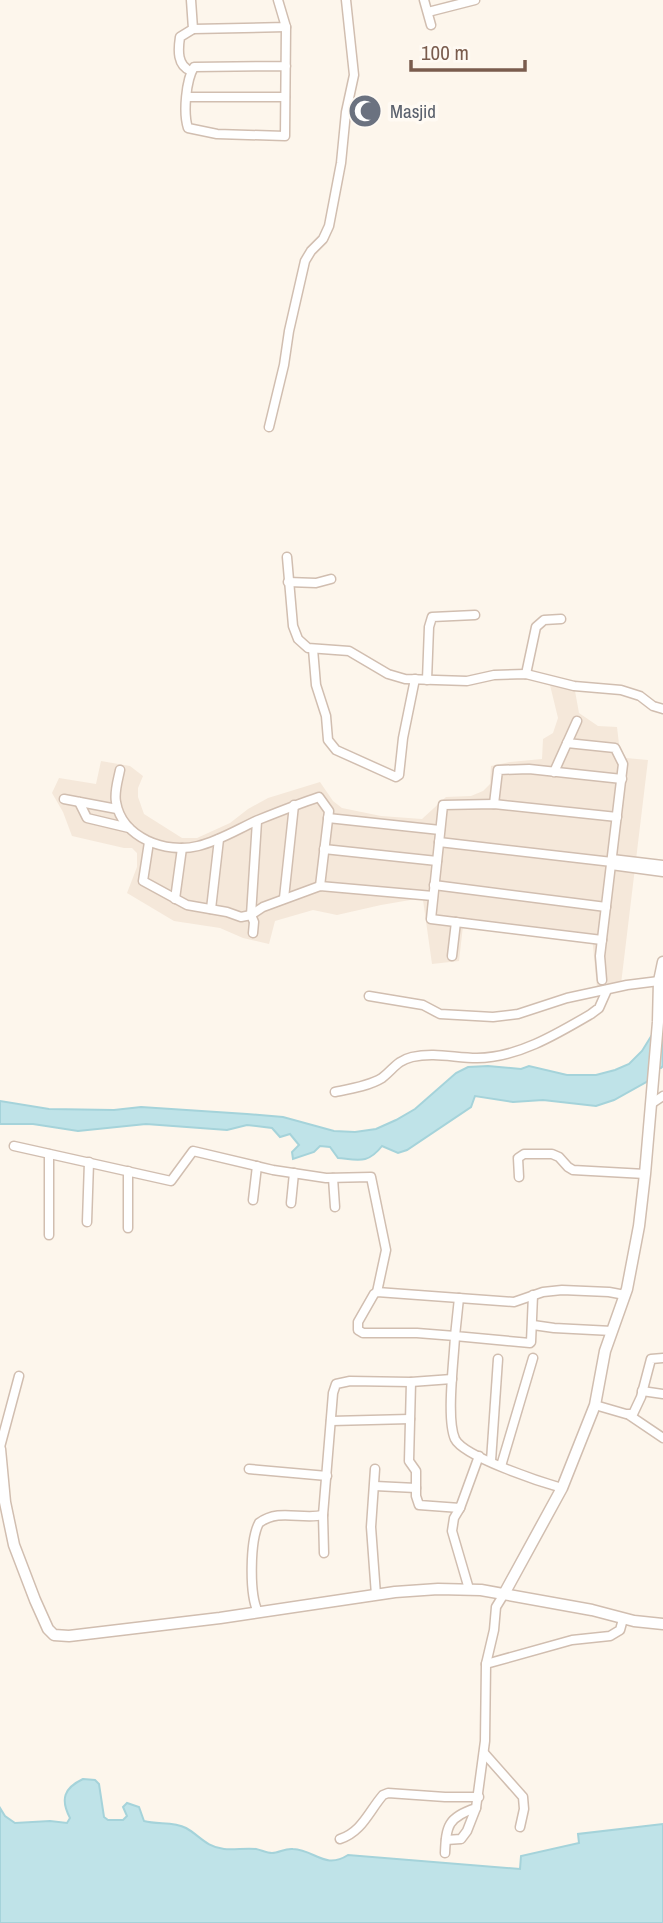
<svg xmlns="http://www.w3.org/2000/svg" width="663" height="1923" font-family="'Archivo Narrow',sans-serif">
  <rect width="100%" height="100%" fill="#fdf6ec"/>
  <polygon fill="#f5e8da" points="550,685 575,691 579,713 598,726 617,727 619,744 626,758 648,760 621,984 597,988 592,936 463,926 459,961 432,964 423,900 416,899 381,905 337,915 313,910 275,921 269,944 243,938 220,928 174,921 127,893 137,867 137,853 132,848 124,848 72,836 63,812 52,793 59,778 96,784 101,761 130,766 143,776 138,788 138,797 144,814 182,838 197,838 230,823 248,809 268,798 320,782 333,801 342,808 381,816 422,819 446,797 471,796 483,791 490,784 491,766 510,762 542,759 543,739 553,733 558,718"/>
  <g fill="#bfe3e8" stroke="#a5d3da" stroke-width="2">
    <path d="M663 1017V1066L661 1068H651L648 1081 614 1100 596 1106 543 1100 513 1102 475 1096 471 1107 407 1150 398 1153 382 1146C368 1164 359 1160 338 1158L330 1147 320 1146 314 1152 293 1159 292 1152 299 1145 290 1134 280 1137 272 1128 247 1125 227 1130 146 1124 78 1131 33 1124H0V1101L49 1109 114 1110 141 1107 247 1114 283 1117 334 1131 355 1132 376 1129 396 1120 415 1109 456 1073 468 1067 488 1066 521 1069 529 1066 567 1075H596L615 1070 629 1064 642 1051Z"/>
    <path d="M83 1779 95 1780 99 1784 104 1817 108 1820H123L127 1816 123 1807 127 1803 139 1807 144 1821C158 1825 173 1821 186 1828 199 1835 206 1847 224 1849 234 1850 245 1848 256 1849 261 1850 267 1853 272 1853 279 1853 285 1848 293 1849 315 1850 325 1870 348 1855L520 1869 521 1856 579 1843 578 1834 663 1824V1923H0V1808L5 1816 15 1823 50 1821 67 1823 70 1818C60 1799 64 1788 83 1779Z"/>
  </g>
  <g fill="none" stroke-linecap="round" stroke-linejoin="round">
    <defs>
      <g id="minor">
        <path d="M191 0 193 29 180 37C178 50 177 66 191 71"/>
        <polyline points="424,0 431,25"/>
        <polyline points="428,12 475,0"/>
        <polyline points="193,29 286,27 278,0"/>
        <path d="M286 66 194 67C186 80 183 113 188 128L217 134 285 136 286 27"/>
        <polyline points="187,97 285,97"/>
        <polyline points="269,427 284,365 289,331 305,261 311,251 323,239 329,226 341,163 346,112 354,75 346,0"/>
        <polyline points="287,557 293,626 298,639 308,648 349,651 388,674 405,679 467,681 494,675 526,674 574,686 621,690 640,696 653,706 663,709"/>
        <polyline points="288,582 316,583 331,579"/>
        <polyline points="313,649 316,685 326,716 328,740 336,750 396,777 399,775 403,738 415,679"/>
        <polyline points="526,674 536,627 544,620 561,619"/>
        <polyline points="427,680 429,627 432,617 475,615"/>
        <polyline points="567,743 615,748 623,764 600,956 602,980"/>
        <path d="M120 770C118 780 114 792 116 802 122 838 166 854 198 846 219 841 238 829 258 820 278 812 298 804 319 797L329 811 320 886"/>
        <polyline points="554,772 577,721"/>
        <polyline points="64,799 117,809"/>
        <polyline points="79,802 87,818 129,828"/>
        <polyline points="494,804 498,770 529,769 622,779"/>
        <polyline points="328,818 440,830"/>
        <polyline points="149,842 143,881 187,905 227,912 241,917 251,915 263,907 320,886 433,896"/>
        <polyline points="439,842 612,862"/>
        <polyline points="324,849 437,861"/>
        <polyline points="612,859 663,865"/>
        <polyline points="611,865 663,872"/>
        <polyline points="434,885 606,907"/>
        <polyline points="284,898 294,805"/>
        <polyline points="175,899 182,848"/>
        <polyline points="211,909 219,839"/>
        <polyline points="253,933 254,922 251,915 257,821"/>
        <polyline points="602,940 431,919 443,805 494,804 617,817"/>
        <polyline points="452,956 456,922"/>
        <polyline points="369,996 423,1005 440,1014 493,1017 518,1014 567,998 627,985 659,981"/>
        <path d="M335 1092C350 1089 369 1086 382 1078 394 1069 396 1061 412 1057 435 1052 455 1058 477 1058 517 1058 557 1034 591 1014L599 1008 607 990"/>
        <polyline points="651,1104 663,1096"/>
        <polyline points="14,1146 171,1181 193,1151 273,1170 326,1178 371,1177 386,1250 377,1292"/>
        <polyline points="128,1171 128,1228"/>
        <polyline points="519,1177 518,1158 524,1154 552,1154 559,1157 568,1167 573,1170 645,1174"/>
        <polyline points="333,1178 335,1207"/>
        <polyline points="253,1200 257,1166"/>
        <polyline points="291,1203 294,1173"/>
        <polyline points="87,1222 89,1162"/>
        <polyline points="49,1235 49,1154"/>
        <polyline points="459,1298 455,1336 530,1343 531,1342 533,1295"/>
        <polyline points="533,1325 554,1328 612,1331"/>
        <polyline points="411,1382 409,1461 416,1471 416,1496 419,1505 460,1508 479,1456"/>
        <polyline points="642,1391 663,1394"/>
        <polyline points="595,1405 626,1414 633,1414 641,1397 651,1359 663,1358"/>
        <polyline points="629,1415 663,1438"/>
        <polyline points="331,1421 410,1419"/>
        <polyline points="0,1447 19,1376"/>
        <polyline points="491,1461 498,1359"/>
        <polyline points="501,1466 533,1358"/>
        <polyline points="249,1469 327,1476"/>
        <polyline points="375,1469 371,1527 376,1595"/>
        <polyline points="375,1486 416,1488"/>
        <path d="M562 1488C541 1482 464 1457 455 1439 446 1419 454 1360 455 1336L417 1333H363L358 1330V1322L374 1294 377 1292 514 1302 543 1292 562 1290 609 1292 625 1295"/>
        <polyline points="460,1508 454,1518 452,1531 469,1589"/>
        <polyline points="324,1553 323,1515 333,1393 336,1384 350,1381 411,1382 452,1379"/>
        <path d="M258 1612C249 1594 250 1540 259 1523 279 1508 301 1520 323 1515"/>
        <polyline points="486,1664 494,1630 496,1607 504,1594"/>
        <polyline points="484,1753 523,1797 524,1809 520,1827"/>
        <path d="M340 1839C362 1832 369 1811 383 1795L388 1793 445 1797H479"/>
        <polyline points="446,1840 461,1839 467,1831 476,1808"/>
        <path d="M445 1853C446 1826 448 1817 476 1808L485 1741 486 1664 572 1640 610 1636 620 1630 623 1619"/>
      </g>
      <g id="tertiary">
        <polyline points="0,1449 5,1502 14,1545 35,1600 48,1629 54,1635 69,1636 220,1618 395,1592 438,1589 481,1590 592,1610 634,1621 663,1624"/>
        <polyline points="504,1594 562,1488 595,1405 605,1351 627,1289 639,1226 645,1174 658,1022 659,981 663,962"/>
      </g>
    </defs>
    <use href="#minor" stroke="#d1beb0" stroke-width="11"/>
    <use href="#tertiary" stroke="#d1beb0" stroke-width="13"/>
    <use href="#minor" stroke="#fff" stroke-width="8"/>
    <use href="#tertiary" stroke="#fff" stroke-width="10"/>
  </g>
  <defs>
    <symbol id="mosque-disc" viewBox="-11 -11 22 22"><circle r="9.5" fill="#6b7280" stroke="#fffaf3"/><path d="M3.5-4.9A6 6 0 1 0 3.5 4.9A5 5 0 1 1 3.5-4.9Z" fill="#fff"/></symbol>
  </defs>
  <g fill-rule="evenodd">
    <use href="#mosque-disc" x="346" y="92" width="38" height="38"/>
  </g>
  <g text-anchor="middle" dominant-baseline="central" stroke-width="7" stroke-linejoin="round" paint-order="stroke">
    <g font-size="19" fill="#5b616d" stroke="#fffaf3" text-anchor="start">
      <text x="390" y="111">Masjid</text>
    </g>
  </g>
  <path d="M411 60v10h114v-10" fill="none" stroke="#7a5c4d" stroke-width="3.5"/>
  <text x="421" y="60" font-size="21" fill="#7a5c4d" stroke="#fffaf3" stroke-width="5" paint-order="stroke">100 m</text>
</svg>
